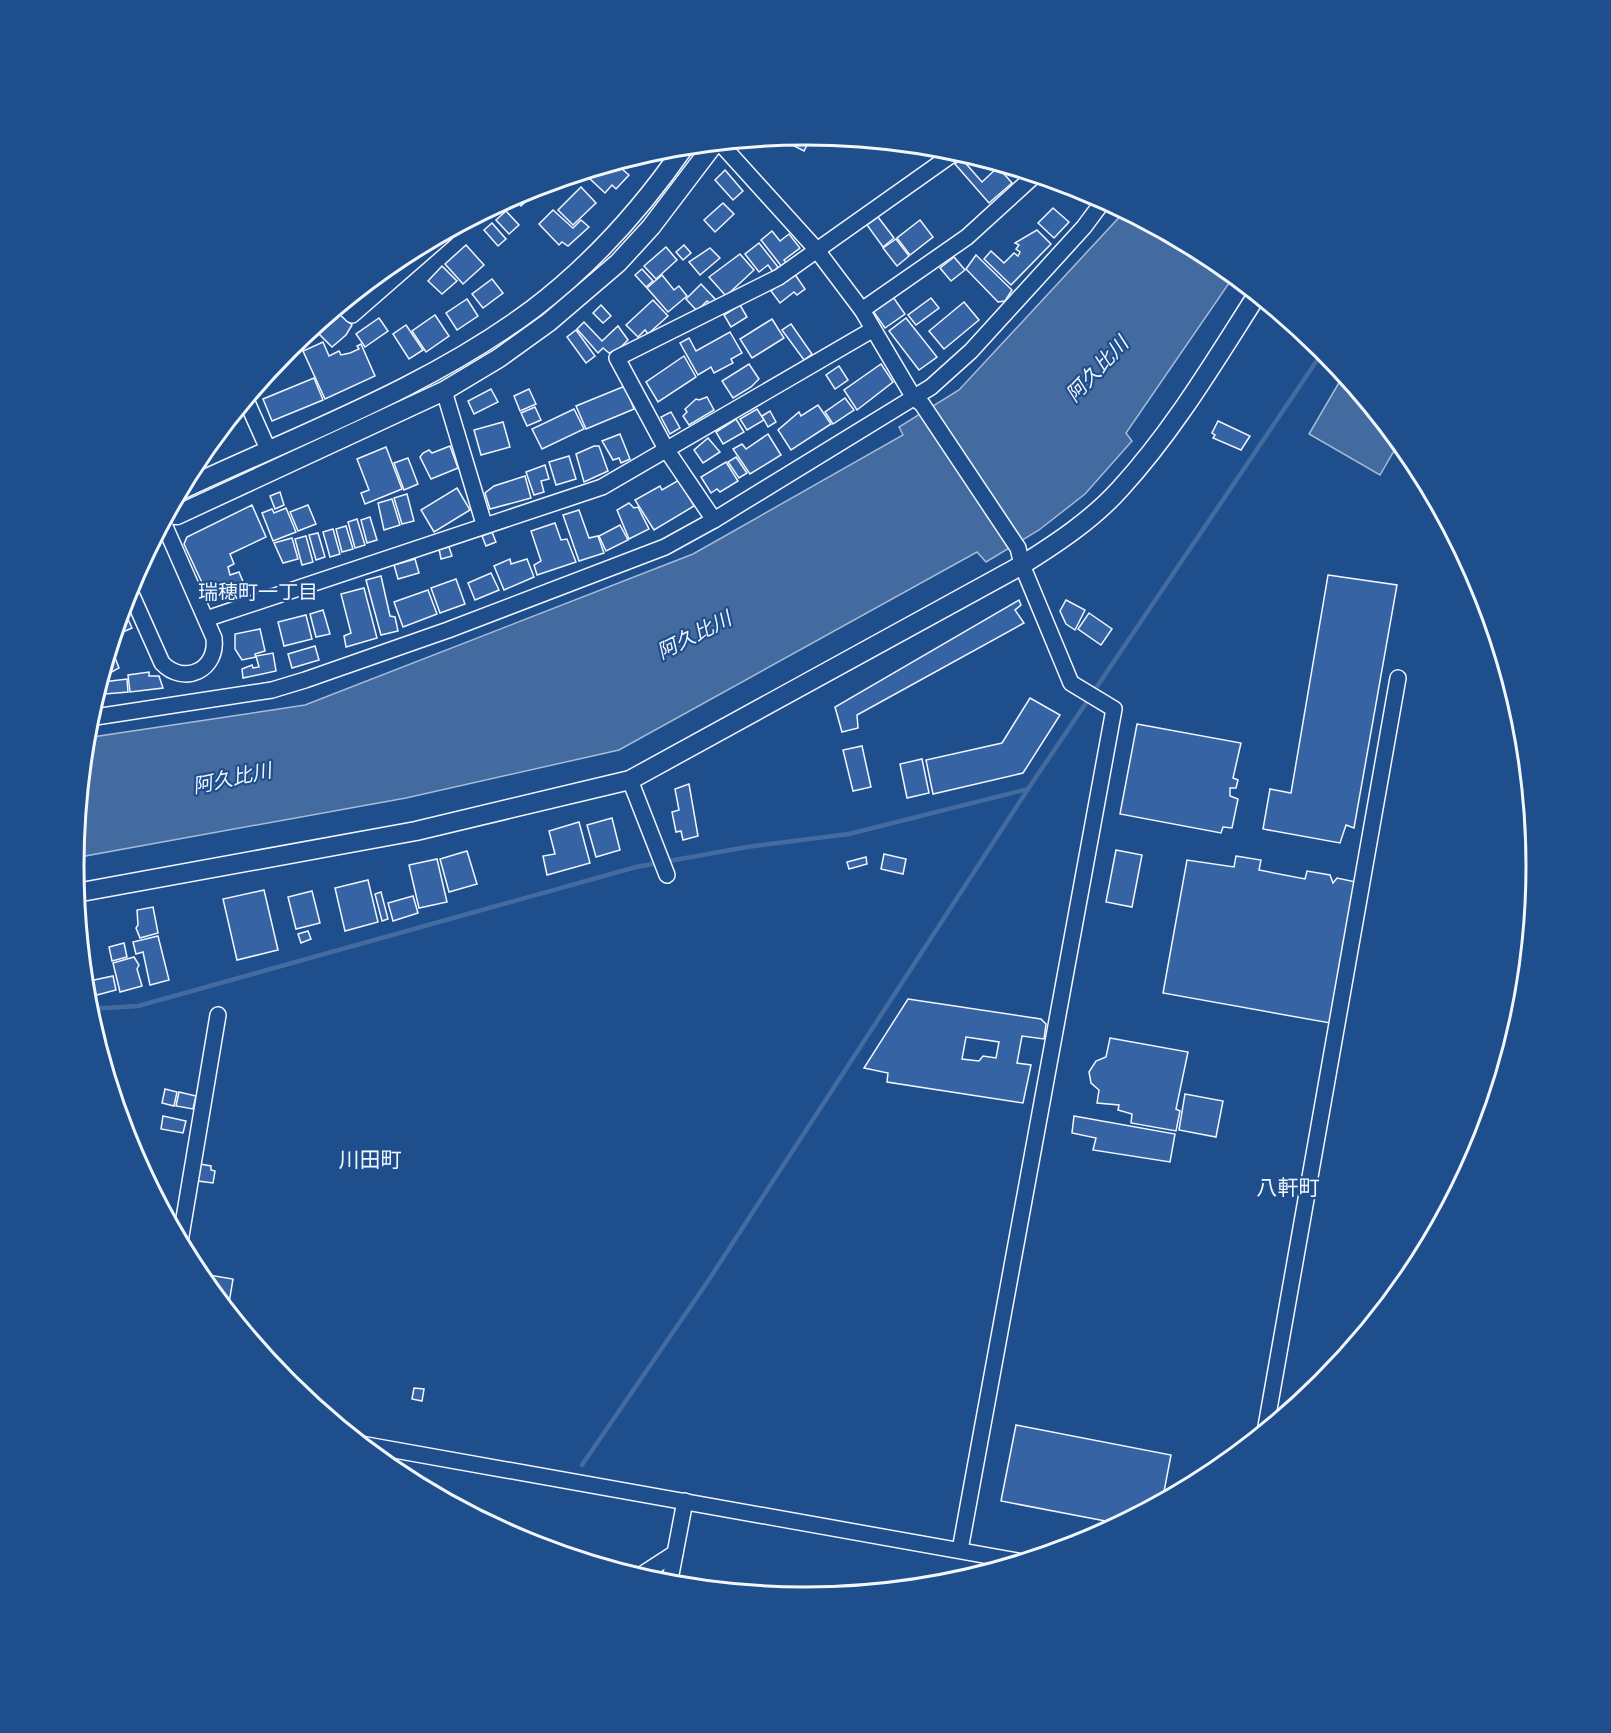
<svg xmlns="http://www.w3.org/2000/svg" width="1611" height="1733" font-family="'Space Grotesk','Noto Sans JP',sans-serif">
  <rect width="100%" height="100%" fill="#1f4e8c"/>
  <g fill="#446ba0" stroke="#a8bbd7" stroke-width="1.5">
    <polygon points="1125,211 1212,258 1234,276 1126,433 1132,441 1085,494 1039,530 986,562 977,552 619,750 406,798 74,858 86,738 305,705 693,554 903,435 899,427 959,390"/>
    <polygon points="1344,374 1399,442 1380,475 1309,434"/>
  </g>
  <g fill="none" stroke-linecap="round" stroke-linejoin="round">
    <g stroke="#446ba0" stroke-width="4.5">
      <polyline points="88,1009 138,1006 636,867 747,847 849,834 1028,789 1324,350"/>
      <polyline points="582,1465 708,1281 1028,789"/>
    </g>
  </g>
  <g fill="#3563a3" stroke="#f2f6ff" stroke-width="1.5" fill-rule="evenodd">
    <polygon points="812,135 804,151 777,137 806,135"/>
    <polygon points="961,158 982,182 998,167 1012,183 989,203 955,164"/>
    <polygon points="615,163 629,175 616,189 612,185 605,193 590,179 601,167"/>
    <polygon points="725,170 743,191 733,200 715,180"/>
    <polygon points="539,186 540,188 521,206 512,197"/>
    <polygon points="581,187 596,203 573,225 558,210"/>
    <polygon points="723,203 734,214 715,232 704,220"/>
    <polygon points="1053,208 1069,222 1054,238 1038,223"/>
    <polygon points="553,210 573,228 581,220 589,227 568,246 562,242 559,245 539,224"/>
    <polygon points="506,211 519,225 509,234 496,220"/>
    <polygon points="878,217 894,238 883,247 867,225"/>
    <polygon points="920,220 933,237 910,255 897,238"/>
    <polygon points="492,223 506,239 498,246 484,230"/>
    <polygon points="1037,230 1051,244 1011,285 984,259 991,251 1004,263 1014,253 1018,256 1020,252 1016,249 1019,245 1015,243"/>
    <polygon points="772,231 780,241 789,234 800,248 784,260 787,263 782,267 761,240"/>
    <polygon points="896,239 909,256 897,266 883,248"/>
    <polygon points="759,243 778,267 773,272 768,265 759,272 745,254"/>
    <polygon points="466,245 484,265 463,284 445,264"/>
    <polygon points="684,245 691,253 683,260 676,252"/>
    <polygon points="666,247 677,260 656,279 644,266"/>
    <polygon points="710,248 720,258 700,275 689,262"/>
    <polygon points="740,254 754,270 726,296 709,277"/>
    <polygon points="976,255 1012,290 1005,301 998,302 966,269"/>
    <polygon points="954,257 965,270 951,281 940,268"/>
    <polygon points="442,266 457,281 442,294 428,281"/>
    <polygon points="642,269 653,281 646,287 635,275"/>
    <polygon points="794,273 805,289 797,295 794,292 780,303 771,291"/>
    <polygon points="662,275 674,290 679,286 687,296 668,312 647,288"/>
    <polygon points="376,277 378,279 355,300 352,296"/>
    <polygon points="492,279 503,293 483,308 472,294"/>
    <polygon points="701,284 716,300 711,304 707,301 697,311 686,299"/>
    <polygon points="893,297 905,314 885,328 873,311"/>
    <polygon points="931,298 939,308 916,325 908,315"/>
    <polygon points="467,299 478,316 457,330 446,313"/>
    <polygon points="653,300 668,316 648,334 645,330 638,337 626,325"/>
    <polygon points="964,302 979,320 944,349 929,331"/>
    <polygon points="601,305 611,316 603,323 593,313"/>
    <polygon points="740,305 747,317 731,327 724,315"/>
    <polygon points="336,309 352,325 346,335 332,347 315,330"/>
    <polygon points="435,315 449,336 426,352 412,331"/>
    <polygon points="379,318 388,331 365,347 356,334"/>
    <polygon points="906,318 937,357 919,370 889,331"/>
    <polygon points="772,319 784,338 752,358 740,339"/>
    <polygon points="584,322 602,341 618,326 628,340 618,350 609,353 603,348 598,353 577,329"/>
    <polygon points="791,324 812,354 804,360 782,330"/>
    <polygon points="406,325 423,350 409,359 393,334"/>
    <polygon points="576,330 595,356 586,363 567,337"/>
    <polygon points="730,332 742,353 731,359 733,363 714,373 711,367 698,375 680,343 689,338 696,351"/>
    <polygon points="323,342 329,356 339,351 341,355 350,353 359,349 357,346 361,344 375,376 325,399 303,351"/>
    <polygon points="684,356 696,377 658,402 646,382"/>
    <polygon points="749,364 759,379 751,387 733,398 722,381"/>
    <polygon points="881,364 893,382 857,410 844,390"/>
    <polygon points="839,366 848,380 835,389 826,375"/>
    <polygon points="314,378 323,400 272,421 263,399"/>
    <polygon points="625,386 634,409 586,429 576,406"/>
    <polygon points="491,389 498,402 474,414 468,401"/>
    <polygon points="529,389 536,404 520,411 514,396"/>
    <polygon points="707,397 714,410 689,425 683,416 687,412 685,409 696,399 699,400"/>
    <polygon points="845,398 854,410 833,424 825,412"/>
    <polygon points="818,405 831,424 791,450 778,430 799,412 801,416"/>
    <polygon points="535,407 541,420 527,426 521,413"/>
    <polygon points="574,409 584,429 542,449 532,429"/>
    <polygon points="757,409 764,420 747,430 740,419"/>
    <polygon points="770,411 776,422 768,427 762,416"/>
    <polygon points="671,412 680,428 670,434 661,417"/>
    <polygon points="736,419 744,432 723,444 716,432"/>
    <polygon points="1218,421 1250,436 1241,450 1213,438 1215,435 1212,433"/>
    <polygon points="503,422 510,447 481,455 474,430"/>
    <polygon points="620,434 630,459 621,463 619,458 613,460 602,441"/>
    <polygon points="768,434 781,455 750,474 733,449 742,444 746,449"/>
    <polygon points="708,438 720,452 703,463 694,450"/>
    <polygon points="450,446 458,468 431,479 420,457 423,453 429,450 432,453"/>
    <polygon points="594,446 599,446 608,471 584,482 576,454"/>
    <polygon points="386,447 402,489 365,504 361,493 369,490 357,459"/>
    <polygon points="569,456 576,479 556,485 549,462"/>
    <polygon points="736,457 747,473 739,478 728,462"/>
    <polygon points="408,458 418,484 404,490 394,463"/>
    <polygon points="726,462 738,481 720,492 717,489 711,493 701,477"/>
    <polygon points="545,465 549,479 541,481 544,492 534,495 526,472"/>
    <polygon points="525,476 531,498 490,509 485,493 494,486"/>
    <polygon points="679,480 694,506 654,530 635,500 660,486 662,490"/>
    <polygon points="457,488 470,510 434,532 421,510"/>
    <polygon points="280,492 284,505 275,509 270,496"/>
    <polygon points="407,494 414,521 402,524 394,498"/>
    <polygon points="392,499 400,525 384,530 378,503"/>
    <polygon points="629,503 634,508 638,507 649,529 629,539 617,510"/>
    <polygon points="252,505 266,537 230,554 234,564 228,567 230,575 239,572 244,584 211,602 184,544 187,537"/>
    <polygon points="308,505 316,524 298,531 290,512"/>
    <polygon points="286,508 296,532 273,541 262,513 272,509 274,513"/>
    <polygon points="579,510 589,538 598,536 604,553 579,561 563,515"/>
    <polygon points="370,517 377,540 367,543 361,520"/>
    <polygon points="357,519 365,545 355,548 348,522"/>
    <polygon points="555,523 561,540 567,539 576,562 537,575 534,565 541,561 531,531"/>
    <polygon points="620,525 628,540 606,551 599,536"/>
    <polygon points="346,526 353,549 342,552 336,529"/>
    <polygon points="333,529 340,554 330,557 323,532"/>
    <polygon points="492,532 496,542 486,546 482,536"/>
    <polygon points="318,533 325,557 316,560 309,535"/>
    <polygon points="306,536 313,562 302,565 295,539"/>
    <polygon points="292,538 298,559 283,563 274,543"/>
    <polygon points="449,547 452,556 441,559 439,549"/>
    <polygon points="415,559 419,573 398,579 394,565"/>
    <polygon points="510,559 511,564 527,559 534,577 504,590 494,566"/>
    <polygon points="491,573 499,590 475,600 468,583"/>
    <polygon points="1328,575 1397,585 1354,828 1346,825 1340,843 1263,829 1270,789 1291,793"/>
    <polygon points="381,576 390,616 395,617 398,631 381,635 366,580"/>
    <polygon points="456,579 465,604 440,613 431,588"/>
    <polygon points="364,588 377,638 346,647 344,636 351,633 341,594"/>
    <polygon points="428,590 437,614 403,627 394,602"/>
    <polygon points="1019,600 1021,605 1015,610 1024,623 857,715 858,728 842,732 835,707"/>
    <polygon points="1066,600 1085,610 1075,630 1066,624 1060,611"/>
    <polygon points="123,608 132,628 114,636"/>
    <polygon points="323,610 330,634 316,637 310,614"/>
    <polygon points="1089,613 1112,629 1101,645 1078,629"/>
    <polygon points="306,615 312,639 284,646 278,622"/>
    <polygon points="260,629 265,651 255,654 256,657 242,660 235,649 235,634"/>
    <polygon points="315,646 319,660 292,668 288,654"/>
    <polygon points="111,647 119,668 101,678"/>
    <polygon points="273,653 276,671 243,678 242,669 252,665 253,668 259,667 256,656"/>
    <polygon points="149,672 149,676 159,676 163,688 130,692 128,675"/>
    <polygon points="127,679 128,692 105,694 103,682"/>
    <polygon points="1030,698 1060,715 1023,773 933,794 926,760 1002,743"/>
    <polygon points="1137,724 1241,743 1233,778 1238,780 1236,788 1230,788 1230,796 1238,799 1232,828 1223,827 1221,833 1120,814"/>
    <polygon points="862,746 871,787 853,791 843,750"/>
    <polygon points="922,759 929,793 907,798 900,764"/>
    <polygon points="689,784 698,836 683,840 681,831 676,832 672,812 679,810 675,789"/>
    <polygon points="612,818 620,850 596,857 587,825"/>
    <polygon points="579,822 590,863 547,875 543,856 555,854 549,831"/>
    <polygon points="1116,850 1142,855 1132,907 1106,902"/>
    <polygon points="467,851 477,884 449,892 440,859"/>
    <polygon points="884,854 906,859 903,874 881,869"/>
    <polygon points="1236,856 1261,860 1259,870 1305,879 1307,871 1330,875 1333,883 1337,878 1356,882 1330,1023 1163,993 1187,860 1234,867"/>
    <polygon points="866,857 867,864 849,869 847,862"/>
    <polygon points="437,859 447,902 419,908 409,865"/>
    <polygon points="368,880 378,922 345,931 335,888"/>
    <polygon points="264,890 278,950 237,960 223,899"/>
    <polygon points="312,891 320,923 296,929 288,897"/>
    <polygon points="381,892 388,919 382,921 375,894"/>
    <polygon points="413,896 418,913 393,921 388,903"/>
    <polygon points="153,907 158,933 140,938 136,928 138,925 137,910"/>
    <polygon points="308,931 311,939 301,943 298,934"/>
    <polygon points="158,936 169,980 150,985 143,952 136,954 133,942"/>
    <polygon points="124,943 127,957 112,961 109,947"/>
    <polygon points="134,957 139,965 137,969 142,986 120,992 113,963"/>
    <polygon points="113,976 116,990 93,996 89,981"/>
    <path d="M908 999 1041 1019 1046 1024 1044 1039 1022 1036 1017 1063 1031 1065 1023 1103 887 1082 888 1073 864 1068ZM966 1037 999 1042 996 1058 983 1056 979 1061 962 1059Z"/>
    <polygon points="1110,1038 1188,1052 1176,1109 1180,1111 1176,1131 1131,1123 1132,1114 1118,1110 1119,1105 1097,1103 1099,1090 1091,1083 1089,1072 1096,1061 1106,1057"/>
    <polygon points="165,1089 177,1092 174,1106 162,1103"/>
    <polygon points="179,1092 196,1096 193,1109 176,1106"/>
    <polygon points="1185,1094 1223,1101 1216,1137 1179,1130"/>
    <polygon points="163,1116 186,1121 183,1133 161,1129"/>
    <polygon points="1074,1116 1175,1134 1170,1162 1093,1150 1096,1138 1072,1133"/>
    <polygon points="200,1164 211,1166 211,1170 215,1171 213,1183 198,1181"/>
    <polygon points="197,1273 233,1279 229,1303 220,1302"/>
    <polygon points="414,1388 424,1389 422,1401 412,1399"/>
    <polygon points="1016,1425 1171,1455 1162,1502 1121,1524 1001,1501"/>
  </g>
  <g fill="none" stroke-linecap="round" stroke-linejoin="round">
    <defs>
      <g id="minor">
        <polyline points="720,143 816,249 862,310 914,398 922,404 1018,548 1022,565 1071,683 1114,709 960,1550"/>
        <polyline points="342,305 352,315 446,233"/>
        <polyline points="862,310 967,237 1035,175"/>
        <polyline points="444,391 484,524"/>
        <polyline points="246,400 268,449"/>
        <polyline points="714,520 666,449 617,358 779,277 957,151"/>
        <path d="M129 589 162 663C184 686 218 670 214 638L163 522"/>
        <polyline points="206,619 602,487 872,330"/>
        <polyline points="89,718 272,690 305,680 448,630 665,547 714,520 931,387 971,351 1084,227 1104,200"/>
        <polyline points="630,780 667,875"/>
        <polyline points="180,1242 218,1015"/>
        <polyline points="1265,1432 1398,678"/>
        <polyline points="361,1444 1023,1562"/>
        <polyline points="638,1577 675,1553"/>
        <polyline points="669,1585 685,1501"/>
      </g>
      <g id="tertiary">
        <path d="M181 490C300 434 427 388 533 309 592 264 643 207 685 146"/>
        <polyline points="168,514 177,515 444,391 499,358 549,322 618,263 651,227 714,144"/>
        <path d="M76 893 416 831 630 780 1022 565C1057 543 1092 520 1120 489 1174 430 1214 362 1257 295"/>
      </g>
    </defs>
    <use href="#minor" stroke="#f2f6ff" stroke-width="18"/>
    <use href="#tertiary" stroke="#f2f6ff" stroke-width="21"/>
    <use href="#minor" stroke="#1f4e8c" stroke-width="15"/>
    <use href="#tertiary" stroke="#1f4e8c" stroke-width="18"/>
  </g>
  <g text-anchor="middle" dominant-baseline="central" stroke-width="4.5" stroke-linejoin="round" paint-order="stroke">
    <g font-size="20" font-style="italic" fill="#f2f6ff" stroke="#1f4e8c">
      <text transform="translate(1097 369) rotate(-47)">阿久比川</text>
      <text transform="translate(694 635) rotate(-27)">阿久比川</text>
      <text transform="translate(232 778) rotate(-12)">阿久比川</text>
    </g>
    <g font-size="20" fill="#f2f6ff" stroke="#1f4e8c">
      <text x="258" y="592">瑞穂町一丁目</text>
    </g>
    <g font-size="21" fill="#f2f6ff" stroke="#1f4e8c">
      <text x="370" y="1159">川田町</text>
      <text x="1288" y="1187">八軒町</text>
    </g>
  </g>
  <path d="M0 0H1611V1733H0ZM84 866a721 721 0 1 1 1442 0a721 721 0 1 1-1442 0Z" fill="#1f4e8c" fill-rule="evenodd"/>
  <path fill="none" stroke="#f2f6ff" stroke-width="3" d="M84 866a721 721 0 1 1 1442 0a721 721 0 1 1-1442 0Z"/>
</svg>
